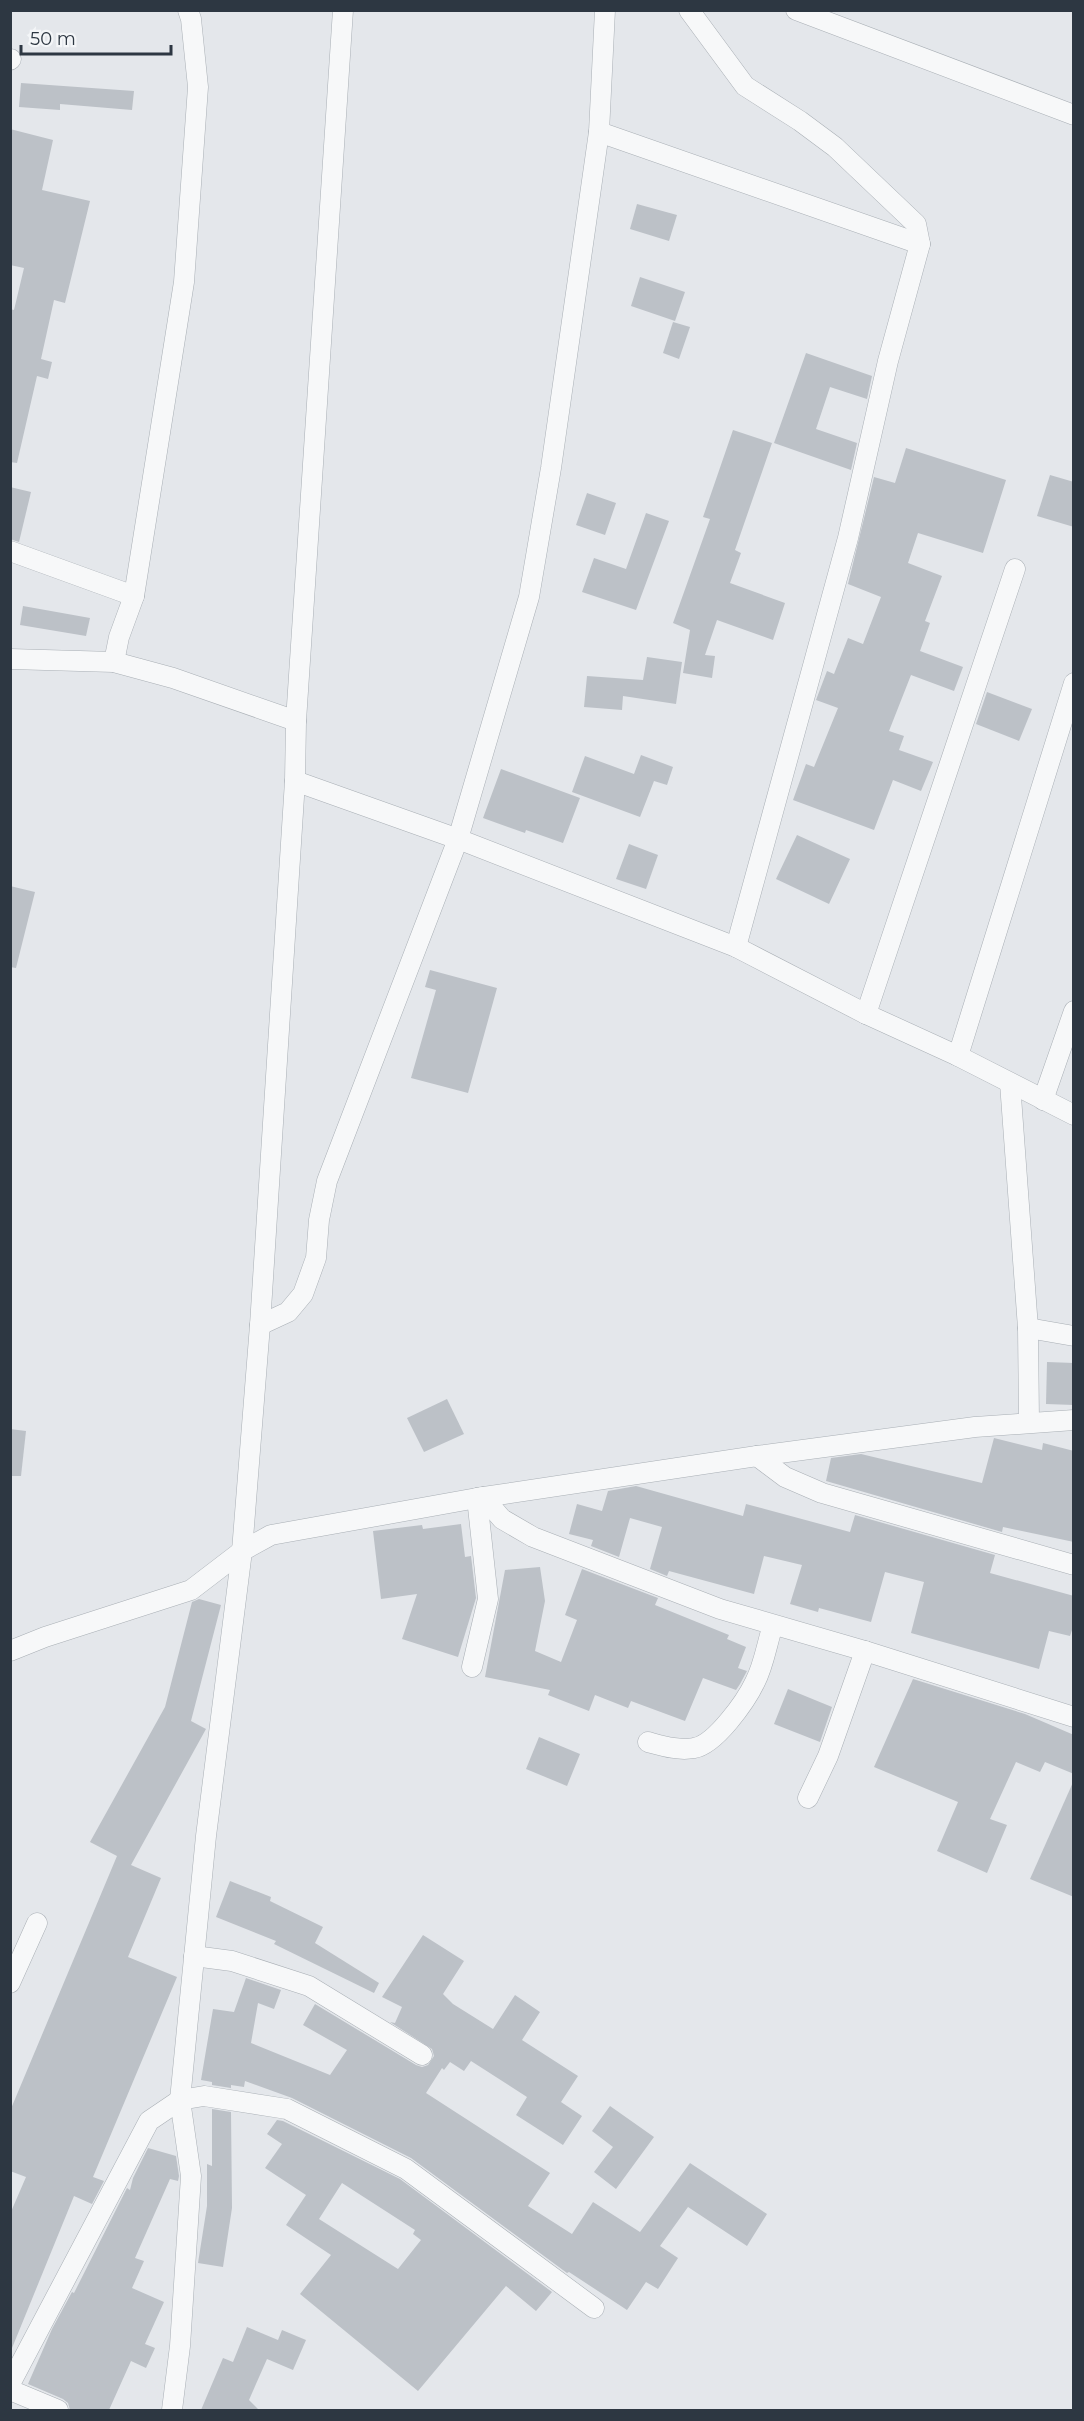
<svg xmlns="http://www.w3.org/2000/svg" width="1084" height="2421" font-family="Montserrat,sans-serif">
  <rect width="100%" height="100%" fill="#e4e7eb"/>
  <g fill="#bcc1c7" fill-rule="evenodd">
    <polygon points="21,83 134,91 132,110 60,104 60,110 19,107"/>
    <polygon points="10,129 53,140 42,190 90,201 65,303 54,300 41,359 52,362 48,379 37,376 17,463 10,462 10,309 14,310 24,268 10,265"/>
    <polygon points="637,204 677,215 669,241 630,229"/>
    <polygon points="640,277 685,292 675,321 631,306"/>
    <polygon points="673,322 690,327 679,359 663,353"/>
    <polygon points="806,353 872,376 867,399 830,387 816,429 857,443 851,470 774,443"/>
    <polygon points="733,430 772,443 735,550 741,553 730,583 785,603 773,640 717,620 705,655 715,656 712,678 683,673 690,630 673,623 710,519 703,517"/>
    <polygon points="906,448 1006,480 983,553 918,533 908,563 942,576 925,621 930,623 920,651 963,667 954,691 911,675 889,731 904,736 899,750 933,762 921,791 893,780 874,830 793,800 806,764 814,767 838,708 816,700 827,671 834,674 848,638 863,644 881,597 848,584 874,477 895,483"/>
    <polygon points="1050,475 1074,482 1074,527 1037,516"/>
    <polygon points="10,487 31,492 19,542 10,539"/>
    <polygon points="587,493 616,503 605,535 576,525"/>
    <polygon points="646,513 669,521 636,610 582,592 594,558 626,569"/>
    <polygon points="23,606 90,618 86,636 20,625"/>
    <polygon points="647,657 682,662 676,704 623,696 622,710 584,707 587,676 643,680"/>
    <polygon points="987,692 1032,709 1019,741 976,724"/>
    <polygon points="641,755 673,767 667,785 654,781 640,817 572,792 585,756 634,774"/>
    <polygon points="501,769 580,798 563,843 526,830 525,833 483,818"/>
    <polygon points="797,835 850,859 829,904 776,879"/>
    <polygon points="629,844 658,855 646,889 616,879"/>
    <polygon points="10,886 35,892 16,968 10,967"/>
    <polygon points="430,970 497,988 468,1093 411,1078 436,990 425,987"/>
    <polygon points="1047,1362 1074,1363 1074,1405 1046,1404"/>
    <polygon points="447,1399 464,1434 424,1452 407,1418"/>
    <polygon points="10,1429 26,1431 21,1476 10,1476"/>
    <polygon points="994,1438 1042,1450 1043,1443 1074,1451 1074,1542 1003,1527 1002,1532 826,1481 831,1458 861,1454 982,1483"/>
    <polygon points="636,1486 743,1516 746,1504 850,1532 855,1515 995,1555 990,1573 1074,1596 1074,1624 1070,1636 1049,1631 1039,1669 911,1633 924,1582 885,1572 871,1622 819,1608 818,1612 790,1604 802,1565 764,1556 754,1594 669,1571 667,1576 650,1569 662,1527 630,1518 619,1557 591,1546 593,1540 569,1534 577,1504 602,1511 608,1491"/>
    <polygon points="461,1524 465,1557 471,1556 476,1598 458,1657 402,1639 417,1594 381,1599 373,1531 422,1525 423,1529"/>
    <polygon points="540,1567 545,1601 535,1651 561,1662 577,1620 565,1615 582,1569 658,1598 655,1605 729,1635 727,1639 746,1647 738,1668 747,1671 740,1684 736,1690 703,1678 685,1721 631,1701 628,1708 595,1695 589,1711 548,1695 550,1690 485,1677 505,1570"/>
    <polygon points="199,1599 221,1605 191,1721 206,1729 131,1865 161,1878 128,1957 177,1977 93,2177 104,2181 92,2204 74,2196 10,2353 10,2214 26,2177 10,2171 10,2111 117,1856 90,1842 165,1707 192,1602"/>
    <polygon points="913,1679 1025,1714 1074,1735 1074,1774 1045,1762 1040,1772 1016,1762 990,1819 1007,1825 987,1873 937,1851 958,1802 874,1767"/>
    <polygon points="788,1689 832,1707 820,1742 774,1724"/>
    <polygon points="539,1737 580,1754 567,1786 526,1769"/>
    <polygon points="1074,1780 1074,1897 1030,1879"/>
    <polygon points="230,1881 271,1897 270,1901 323,1927 315,1943 379,1983 374,1993 274,1944 276,1941 216,1917"/>
    <polygon points="423,1935 464,1961 443,1994 453,2004 493,2029 515,1995 540,2012 522,2040 578,2076 561,2102 582,2116 563,2145 516,2115 527,2097 471,2061 464,2071 450,2062 444,2070 442,2068 426,2093 550,2173 528,2206 572,2234 593,2202 640,2232 690,2163 767,2214 747,2246 688,2207 660,2246 678,2258 658,2289 646,2282 627,2310 569,2272 567,2273 411,2158 292,2098 245,2081 244,2087 231,2085 231,2088 212,2085 212,2082 201,2080 213,2009 234,2012 246,1978 281,1990 274,2009 258,2003 251,2043 330,2075 347,2050 303,2025 315,2004 416,2065 422,2067 428,2065 434,2056 432,2049 390,2022 395,2023 402,2007 382,1997"/>
    <polygon points="610,2106 654,2137 616,2189 594,2172 613,2147 592,2131"/>
    <polygon points="212,2109 231,2112 232,2208 223,2267 198,2263 207,2206 207,2164 212,2166"/>
    <path d="M277 2120 283 2121 400 2179 552 2292 536 2311 506 2286 418 2391 300 2294 331 2255 286 2225 306 2195 265 2168 282 2144 267 2134ZM342 2183 415 2230 413 2234 421 2240 398 2269 319 2219Z"/>
    <polygon points="148,2148 176,2156 179,2176 178,2181 170,2179 135,2258 144,2261 132,2288 164,2302 145,2344 155,2348 146,2368 131,2361 109,2410 70,2410 68,2403 63,2399 28,2384 52,2329 72,2292 74,2293 127,2188 130,2190 133,2178"/>
    <polygon points="247,2327 278,2340 282,2330 306,2340 293,2370 267,2359 249,2400 259,2410 201,2410 223,2358 233,2362"/>
  </g>
  <g fill="none" stroke-linecap="round" stroke-linejoin="round">
    <defs>
      <g id="street">
        <polyline points="689,10 745,86 800,121 835,147 916,224 920,244 888,361 848,538 736,947"/>
        <polyline points="796,10 1074,115"/>
        <polyline points="10,60 11,59"/>
        <polyline points="599,132 920,244"/>
        <polyline points="10,551 134,596"/>
        <polyline points="10,659 114,662 173,678 296,721"/>
        <polyline points="114,662 119,637 134,596 184,282 198,87 191,19 188,10"/>
        <polyline points="295,781 458,839 736,947 866,1014 958,1056 1074,1115"/>
        <polyline points="866,1014 1015,569"/>
        <polyline points="958,1056 1074,683"/>
        <polyline points="1010,1083 1028,1328 1029,1422"/>
        <polyline points="1043,1100 1074,1011"/>
        <polyline points="260,1325 288,1312 303,1294 316,1258 319,1220 327,1181 458,839 529,597 551,468 599,132 605,10"/>
        <polyline points="1028,1328 1074,1336"/>
        <polyline points="757,1456 785,1477 822,1493 1074,1565"/>
        <polyline points="483,1497 502,1519 533,1537 720,1609 865,1651 1074,1717"/>
        <polyline points="10,1651 45,1637 191,1590 242,1551 271,1535 477,1498 757,1456 975,1427 1074,1420"/>
        <polyline points="472,1667 488,1599 477,1498"/>
        <path d="M648 1742C663 1746 679 1751 694 1748 715 1745 746 1701 755 1682 764 1665 767 1643 773 1625"/>
        <polyline points="808,1798 828,1756 865,1651"/>
        <polyline points="194,1956 232,1961 309,1986 422,2055"/>
        <polyline points="10,1983 37,1923"/>
        <polyline points="10,2384 149,2121 180,2100 204,2096 287,2109 406,2169 594,2308"/>
        <polyline points="10,2390 58,2410"/>
        <polyline points="172,2410 180,2346 191,2176 180,2100 206,1836 242,1551 260,1325 295,781 296,721 343,10"/>
      </g>
    </defs>
    <use href="#street" stroke="#a9afb5" stroke-width="21"/>
    <use href="#street" stroke="#f7f8f9" stroke-width="20"/>
  </g>
  <rect width="1084" height="2421" fill="none" stroke="#2d3742" stroke-width="24"/>
  <path d="M21 45v9h150v-9" fill="none" stroke="#2d3742" stroke-width="3"/>
  <text x="30" y="45" font-size="18" fill="#2d3742" stroke="#f4f6f8" stroke-width="4.5" paint-order="stroke">50 m</text>
</svg>
